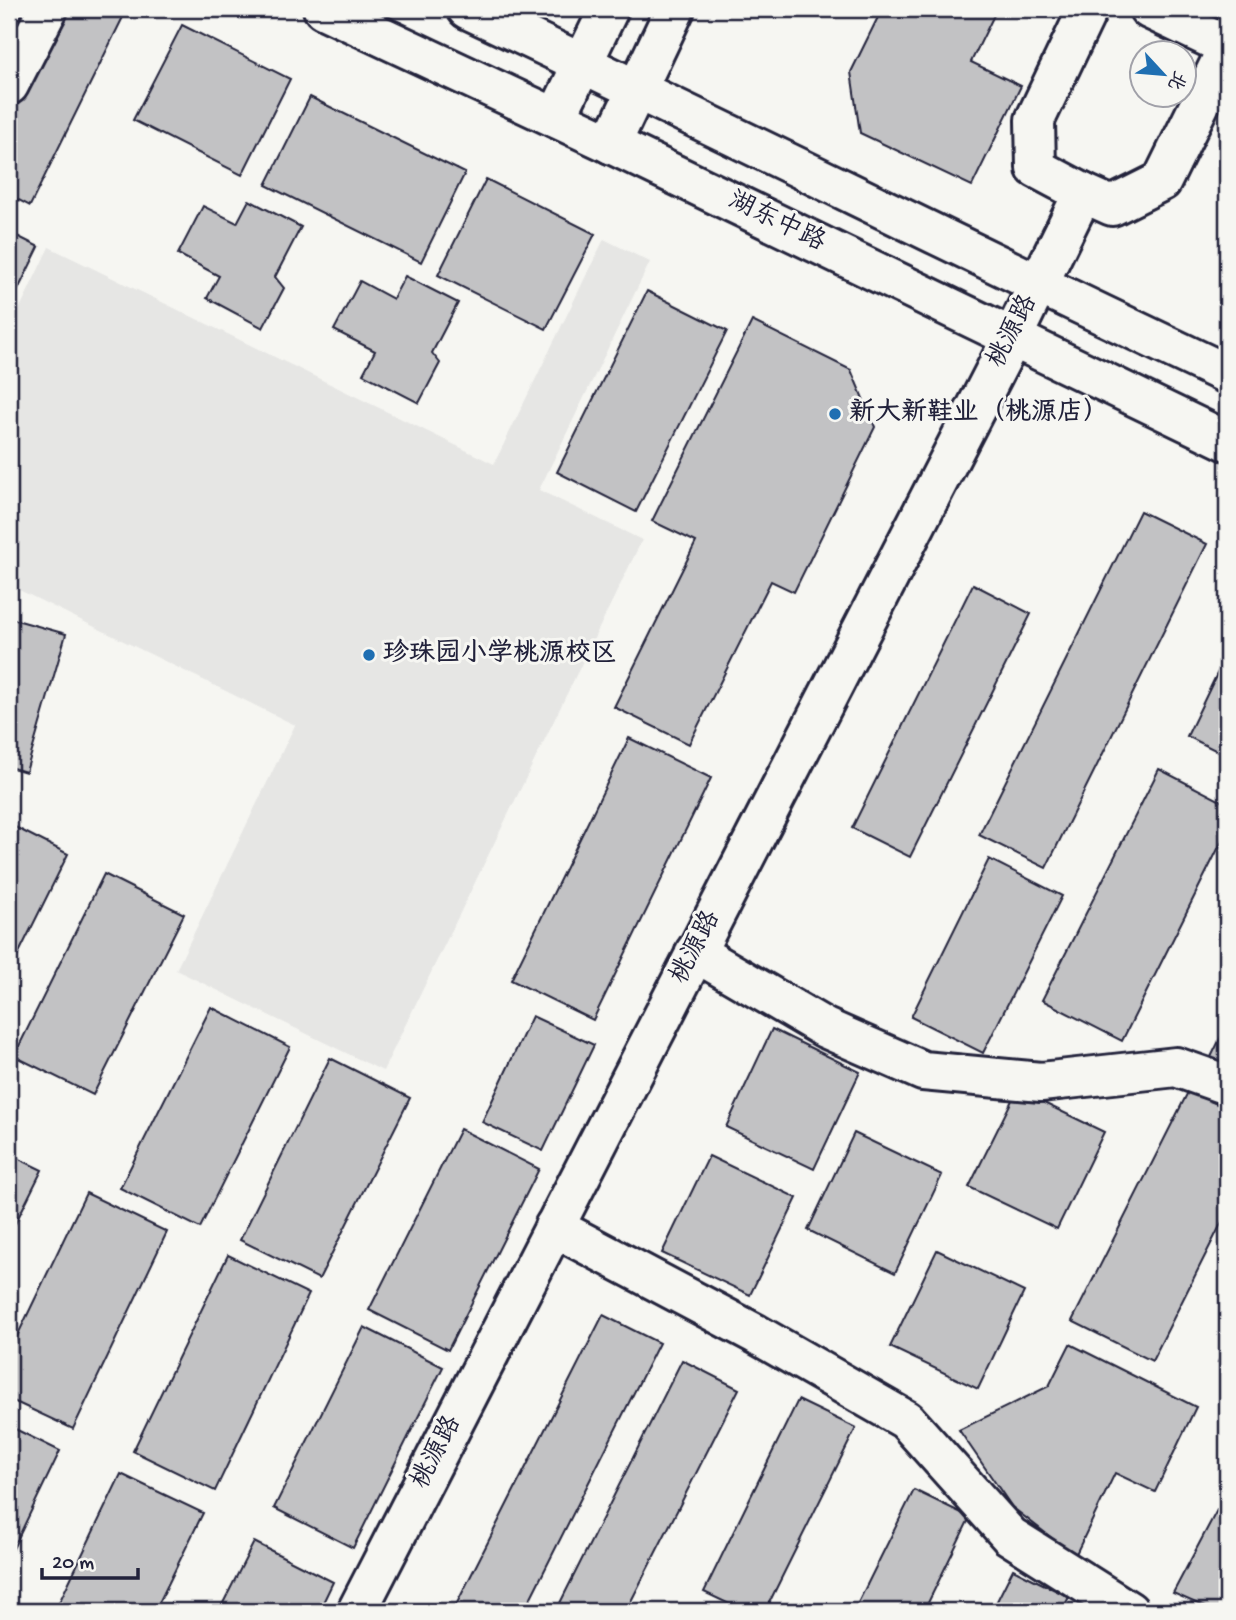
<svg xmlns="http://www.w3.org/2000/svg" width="1236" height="1620" font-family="'Gochi Hand','LXGW WenKai TC',sans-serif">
  <rect width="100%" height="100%" fill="#f6f6f2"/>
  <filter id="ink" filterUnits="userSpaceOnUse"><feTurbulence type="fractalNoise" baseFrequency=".0143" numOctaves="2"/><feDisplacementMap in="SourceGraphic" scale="14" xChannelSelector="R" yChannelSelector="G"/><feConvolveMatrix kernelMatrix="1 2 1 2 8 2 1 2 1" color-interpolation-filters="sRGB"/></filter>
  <g filter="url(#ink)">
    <polygon fill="#e6e6e4" points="604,239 650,262 539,490 642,540 383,1071 176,970 295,725 9,585 9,331 49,247 494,464"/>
    <g fill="#c2c2c4" stroke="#22223b" stroke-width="2">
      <polygon points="64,9 127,9 30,206 9,195 9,121"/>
      <polygon points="882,9 997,9 971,62 1021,86 972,186 860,133 851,72"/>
      <polygon points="182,25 290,79 242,175 133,120"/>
      <polygon points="310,97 465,173 421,262 266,185"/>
      <polygon points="486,179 595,234 546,329 438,275"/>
      <polygon points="249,200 301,227 275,277 284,288 263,328 207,298 219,276 178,254 203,206 237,223"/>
      <polygon points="9,232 39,247 9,308"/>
      <polygon points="405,276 458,303 432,353 440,363 419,403 363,374 375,351 334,330 360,281 393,299"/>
      <polygon points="647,291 727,331 636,512 557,472"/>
      <polygon points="752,321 851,370 875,427 794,592 771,581 689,744 614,707 696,542 652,521"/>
      <polygon points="1140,511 1207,544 1046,868 979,835"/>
      <polygon points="973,584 1031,614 910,857 852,828"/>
      <polygon points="9,618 66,634 26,772 9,767"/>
      <polygon points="1227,653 1227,756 1187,736"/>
      <polygon points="629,738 711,778 593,1020 511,980"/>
      <polygon points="1159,769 1227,804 1227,831 1122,1041 1042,1000"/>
      <polygon points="9,824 68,854 9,973"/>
      <polygon points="989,859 1062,896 983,1053 911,1017"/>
      <polygon points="104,874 184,914 93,1095 14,1056"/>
      <polygon points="211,1007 290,1047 200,1228 120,1188"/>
      <polygon points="532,1016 594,1045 543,1151 482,1122"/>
      <polygon points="1227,1025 1227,1067 1210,1059"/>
      <polygon points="772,1029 860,1072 814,1169 726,1127"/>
      <polygon points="330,1058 410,1098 319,1279 240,1240"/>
      <polygon points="1017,1090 1104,1132 1057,1229 969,1187"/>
      <polygon points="1189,1090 1227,1109 1227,1212 1152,1361 1072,1321"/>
      <polygon points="460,1129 539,1169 448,1350 369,1310"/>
      <polygon points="854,1133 942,1175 895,1273 808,1230"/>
      <polygon points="9,1154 42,1170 9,1236"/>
      <polygon points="709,1156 797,1198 750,1295 662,1253"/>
      <polygon points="86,1193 167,1232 73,1429 9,1399 9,1353"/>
      <polygon points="937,1250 1024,1292 978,1389 890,1347"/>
      <polygon points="228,1255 309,1294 215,1491 133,1451"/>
      <polygon points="603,1315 659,1343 524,1611 453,1611"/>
      <polygon points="364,1327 443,1367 353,1548 274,1508"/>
      <polygon points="1227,1343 1227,1367 1218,1362"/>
      <polygon points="1070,1344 1196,1407 1155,1492 1115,1473 1075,1556 1012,1507 959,1430 1049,1386"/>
      <polygon points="682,1360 739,1389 626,1611 556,1611"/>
      <polygon points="798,1400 856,1428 765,1611 744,1611 704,1592"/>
      <polygon points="9,1426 60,1451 9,1557"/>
      <polygon points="121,1474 203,1513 155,1611 55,1611"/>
      <polygon points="914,1490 970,1517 924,1611 854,1611"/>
      <polygon points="1217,1510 1227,1514 1227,1611 1214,1611 1173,1593"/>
      <polygon points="254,1542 333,1582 319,1611 219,1611"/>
      <polygon points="1013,1569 1069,1597 1062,1611 992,1611"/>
    </g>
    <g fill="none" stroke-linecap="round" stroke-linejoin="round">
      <defs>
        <g id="minor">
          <polyline points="1149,9 1227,46"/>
          <polyline points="9,85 48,9"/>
          <polyline points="556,118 609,9"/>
          <polyline points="611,144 675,9"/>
          <polyline points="1083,193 1036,168 1035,120 1088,9"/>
          <polyline points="695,952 825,1028 923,1071 1041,1082 1176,1067 1227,1085"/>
          <polyline points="554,1227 756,1334 906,1420 1010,1536 1129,1611"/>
          <polyline points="357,1611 1012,338 1083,193 1112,206 1162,181 1227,49"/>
        </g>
        <g id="major">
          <polyline points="323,9 603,140 1227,441"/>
          <path d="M467 9C722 128 973 255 1227 374"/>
        </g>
      </defs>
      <use href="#minor" stroke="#22223b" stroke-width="44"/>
      <use href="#major" stroke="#22223b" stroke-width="44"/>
      <use href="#minor" stroke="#f6f6f2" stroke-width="38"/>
      <use href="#major" stroke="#f6f6f2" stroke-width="38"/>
    </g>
  </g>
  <g fill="#1f6fb2" stroke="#f6f6f2" stroke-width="2.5">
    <circle cx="835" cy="414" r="7"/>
    <circle cx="369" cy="655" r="7"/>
  </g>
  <g text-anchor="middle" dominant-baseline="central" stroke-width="6" stroke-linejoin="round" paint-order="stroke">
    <g font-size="26" fill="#22223b" stroke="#f6f6f2">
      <text transform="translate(776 223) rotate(26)">湖东中路</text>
      <text transform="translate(1014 332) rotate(-63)">桃源路</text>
      <text transform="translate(697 948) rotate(-63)">桃源路</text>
      <text transform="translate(438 1453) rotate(-63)">桃源路</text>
    </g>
    <g font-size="26" font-weight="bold" fill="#22223b" stroke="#f6f6f2" text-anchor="start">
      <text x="849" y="414">新大新鞋业（桃源店）</text>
      <text x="383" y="655">珍珠园小学桃源校区</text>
    </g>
  </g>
  <rect width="1236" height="1620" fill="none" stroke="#f6f6f2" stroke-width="35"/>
  <rect x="18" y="18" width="1201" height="1585" fill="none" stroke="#22223b" stroke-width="2.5" filter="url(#ink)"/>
  <g transform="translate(1163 74) rotate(116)"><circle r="33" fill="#f6f6f2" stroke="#a1a1a9" stroke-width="2"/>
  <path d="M0-5L12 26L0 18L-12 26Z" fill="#1f6fb2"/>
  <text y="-10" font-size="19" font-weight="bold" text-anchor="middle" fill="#22223b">北</text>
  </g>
  <path d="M42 1568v10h96v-10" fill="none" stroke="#22223b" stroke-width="3.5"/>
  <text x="52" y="1568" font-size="21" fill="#22223b" stroke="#f6f6f2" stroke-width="5" paint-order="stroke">20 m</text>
</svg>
